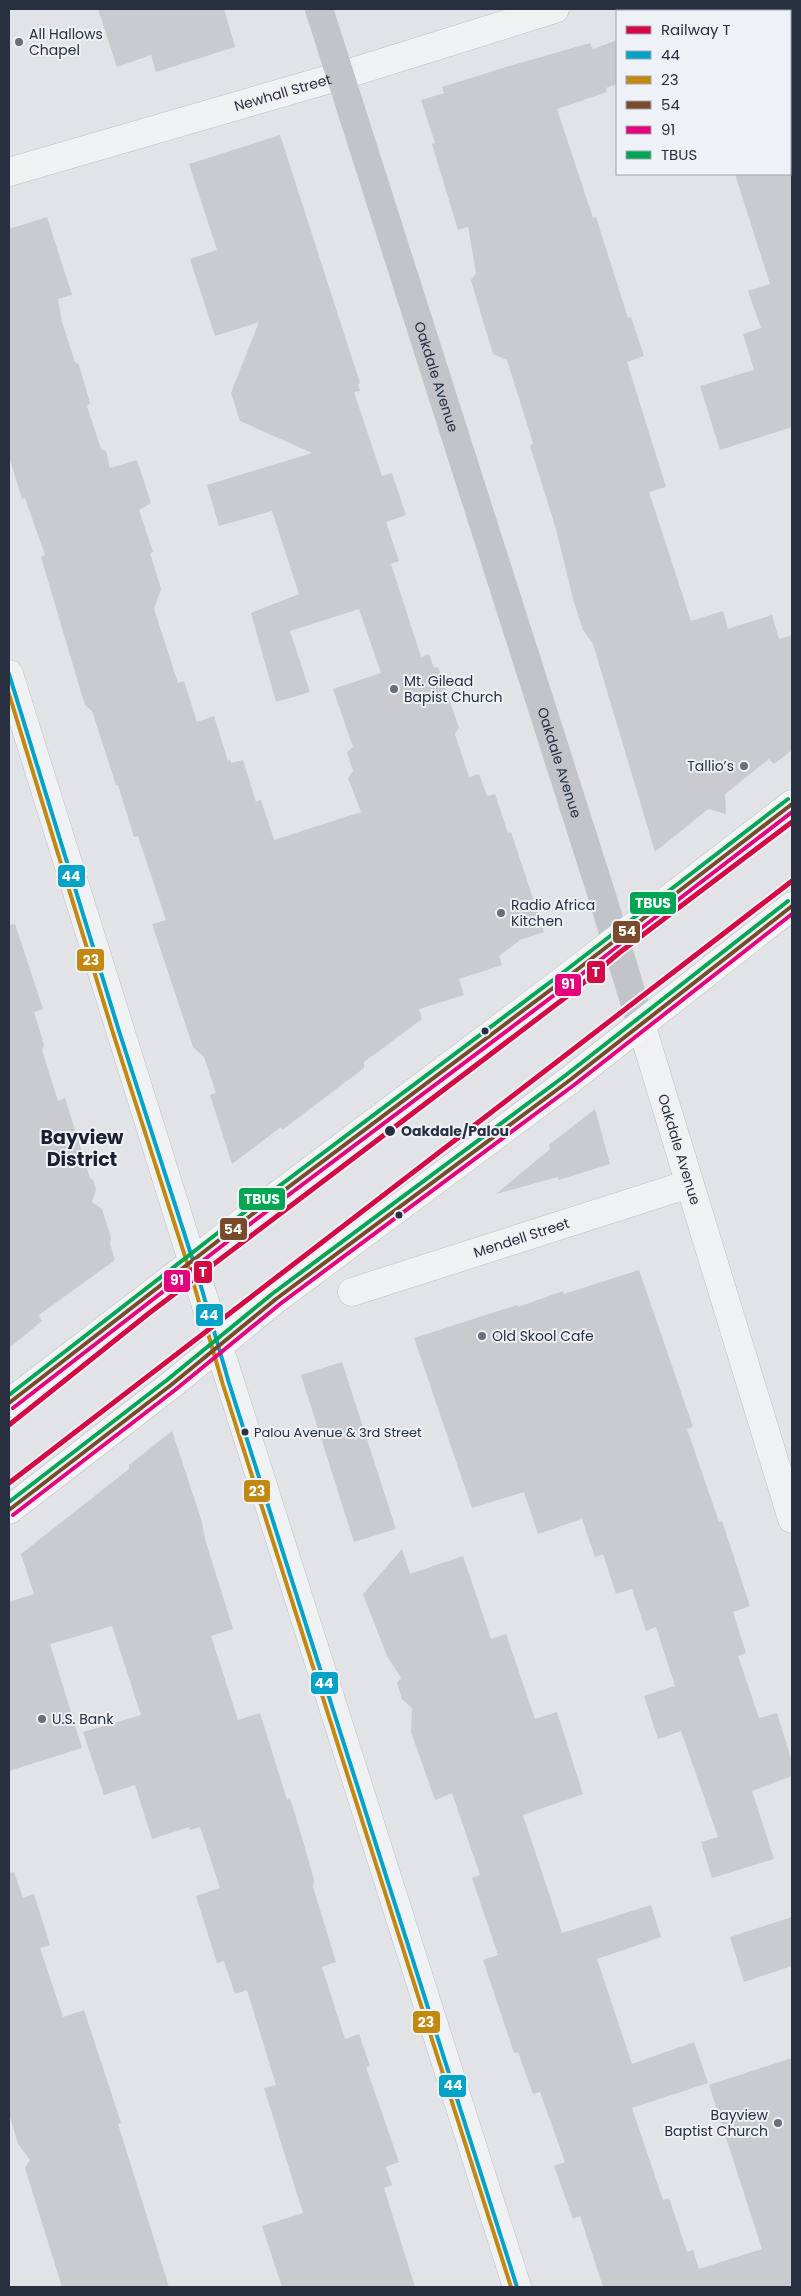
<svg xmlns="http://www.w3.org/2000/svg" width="801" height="2296" font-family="Poppins,sans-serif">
  <rect width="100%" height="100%" fill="#e1e3e6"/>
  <g fill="#c9cbce">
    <polygon points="98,9 224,9 235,47 156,72 151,55 117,67"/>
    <polygon points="617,40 617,84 606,88 607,92 557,109 593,218 596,217 628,318 631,317 644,356 627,362 666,487 649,492 691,621 723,611 728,629 772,615 779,639 792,635 792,750 774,764 769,759 725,794 726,814 708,809 655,852 593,644 583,630 573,599 556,529 530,446 533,443 507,360 493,354 483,321 471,280 476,273 468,227 458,230 432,144 435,143 421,100 444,93 442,87 506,67 590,43 593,49"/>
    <polygon points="280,135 360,383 358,384 360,391 354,392 382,476 392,473 406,515 386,522 399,561 391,564 421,657 429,654 434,668 438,667 459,728 455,734 469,777 479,774 487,796 495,794 508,833 511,832 544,932 520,940 499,956 502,965 459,979 464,995 419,1009 422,1019 364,1062 364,1068 282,1130 281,1127 232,1164 210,1095 216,1093 204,1057 193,1047 152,924 166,920 138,836 134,837 118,785 116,785 92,711 85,705 83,699 41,557 45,555 25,498 22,499 9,456 9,229 47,217 72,295 58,299 62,322 75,362 79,365 90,403 87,406 101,449 106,451 110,468 137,460 151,503 139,510 153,552 150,553 161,589 154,609 178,683 184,681 197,722 214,716 228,761 230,760 231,763 243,760 256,802 261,800 274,840 361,812 348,778 353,771 347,752 353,747 333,689 381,673 359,609 290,631 310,692 276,702 251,613 299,594 272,511 219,526 207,485 312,453 240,421 231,393 259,322 215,336 190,259 217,250 189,164"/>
    <polygon points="735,174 792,174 792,427 720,450 700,386 754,370 743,334 761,328 748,291 770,284"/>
    <polygon points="15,924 43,1009 34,1012 44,1045 42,1050 58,1101 65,1098 90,1178 93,1180 96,1189 92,1202 102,1209 111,1238 110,1244 115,1260 39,1315 42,1321 9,1348 9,925"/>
    <polygon points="595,1109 610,1164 559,1180 558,1177 496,1194 550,1149 549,1145"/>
    <polygon points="639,1270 693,1427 687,1429 719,1522 722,1521 750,1606 733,1612 746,1653 738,1656 759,1718 777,1713 792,1762 792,1776 752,1791 774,1859 712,1878 701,1842 718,1837 681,1731 658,1739 644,1696 675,1686 656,1627 646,1631 632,1589 616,1594 603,1554 595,1557 582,1519 538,1534 524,1492 472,1508 414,1338 517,1305 518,1307 563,1291 564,1294"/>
    <polygon points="342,1362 396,1529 354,1542 301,1375"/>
    <polygon points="172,1431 202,1522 205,1539 233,1629 211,1636 238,1720 260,1713 287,1800 290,1798 303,1841 314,1880 313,1887 336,1962 322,1967 345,2039 359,2034 370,2066 366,2067 399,2162 386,2167 392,2185 384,2188 415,2287 282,2287 262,2226 303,2213 264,2088 276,2085 247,1990 235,1994 224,1961 217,1963 196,1896 220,1888 200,1827 190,1830 189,1827 152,1839 135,1785 104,1795 83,1732 141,1715 112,1626 50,1644 82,1748 9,1771 9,1602 34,1594 21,1554 129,1469 129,1465"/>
    <polygon points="402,1549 410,1574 463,1556 491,1639 506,1634 535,1719 557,1712 583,1794 523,1815 562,1933 651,1905 661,1937 597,1959 632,2064 694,2042 708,2083 632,2108 663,2200 669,2198 687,2252 693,2250 699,2269 762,2249 709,2085 792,2058 792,2287 603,2287 580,2216 573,2219 554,2166 565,2162 540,2092 533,2094 518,2052 514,2053 483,1960 498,1955 472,1878 480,1875 452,1793 435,1800 411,1732 412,1708 402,1699 397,1683 401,1678 387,1656 363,1594"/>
    <polygon points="14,1872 23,1898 34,1894 50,1945 40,1948 63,2017 84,2010 121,2123 118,2124 169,2287 62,2287 25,2168 30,2160 18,2144 9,2113 9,1873"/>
    <polygon points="792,1917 792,1966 744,1982 730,1937"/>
  </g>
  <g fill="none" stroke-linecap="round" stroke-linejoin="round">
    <defs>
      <g id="pedestrian">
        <path id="s1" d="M352 1292 689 1184"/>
      </g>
      <g id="minor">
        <path id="s2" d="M9 172 340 76 555 9"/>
        <path id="s3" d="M641 1024 792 1519"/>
        <polyline points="219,1347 517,2287"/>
      </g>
      <polyline id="tertiary" points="9,674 219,1347"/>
      <g id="primary">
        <polyline points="9,1403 193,1262 250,1216 565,979 792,804"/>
        <polyline points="9,1510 171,1385 276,1299 570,1080 792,906"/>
      </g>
    </defs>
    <use href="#pedestrian" stroke="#bfc1c4" stroke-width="29"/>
    <use href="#minor" stroke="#bfc1c4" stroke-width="29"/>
    <use href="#tertiary" stroke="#bfc1c4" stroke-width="29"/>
    <use href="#primary" stroke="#bdc0c4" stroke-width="29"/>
    <use href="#pedestrian" stroke="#f0f1f3" stroke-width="28"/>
    <use href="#minor" stroke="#f0f1f3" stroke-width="28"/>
    <use href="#tertiary" stroke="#f0f1f3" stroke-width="28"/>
    <path stroke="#c2c4c9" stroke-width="28" id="s4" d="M319 9 602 896 641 1024"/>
    <use href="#primary" stroke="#f5f5f6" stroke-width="28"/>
    <defs>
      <polyline id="bus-1" points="9,674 119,1031 198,1276 229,1383 517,2287"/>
      <polyline id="bus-2" points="9,694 113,1033 192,1278 223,1385 511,2287"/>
      <g id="bus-3">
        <polyline points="9,1403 250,1216 565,979 792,804"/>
        <polyline points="9,1510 171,1385 276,1299 570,1080 792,906"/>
      </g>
      <g id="bus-4">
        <polyline points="13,1408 254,1221 569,984 792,812"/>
        <polyline points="13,1515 175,1390 280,1304 574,1085 792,914"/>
      </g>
      <g id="bus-5">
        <polyline points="9,1395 246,1211 561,974 788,799"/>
        <polyline points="9,1502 167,1380 272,1294 566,1075 788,901"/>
      </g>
    </defs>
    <use href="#bus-1" stroke="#eef1f6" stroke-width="8"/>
    <use href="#bus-2" stroke="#eef1f6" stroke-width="8"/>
    <use href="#bus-3" stroke="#eef1f6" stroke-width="8"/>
    <use href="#bus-4" stroke="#eef1f6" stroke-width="8"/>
    <use href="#bus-5" stroke="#eef1f6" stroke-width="8"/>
    <use href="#bus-1" stroke="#02a3c7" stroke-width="4"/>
    <use href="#bus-2" stroke="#c38810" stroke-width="4"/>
    <use href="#bus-3" stroke="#7a4b2a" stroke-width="4"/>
    <use href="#bus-4" stroke="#e5007d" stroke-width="4"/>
    <use href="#bus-5" stroke="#00a651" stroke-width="4"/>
    <defs>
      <g id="rail-1">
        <polyline points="9,1425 148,1314 570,994 619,953 792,822"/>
        <polyline points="9,1483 792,881"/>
      </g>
    </defs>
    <use href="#rail-1" stroke="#eef1f6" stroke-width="9"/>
    <use href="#rail-1" stroke="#d40843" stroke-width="5"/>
  </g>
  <g fill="#686e7a" stroke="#eef1f6" stroke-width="2">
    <circle cx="19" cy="42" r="5"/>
    <circle cx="394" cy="689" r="5"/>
    <circle cx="744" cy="766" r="5"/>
    <circle cx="501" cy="913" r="5"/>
    <circle cx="482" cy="1336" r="5"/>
    <circle cx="42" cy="1719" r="5"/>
    <circle cx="778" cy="2123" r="5"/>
  </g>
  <g fill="#272f40" stroke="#eef1f6" stroke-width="2">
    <circle cx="485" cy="1031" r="4.5"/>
    <circle cx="390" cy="1131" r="6"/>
    <circle cx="399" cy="1215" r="4.5"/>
    <circle cx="245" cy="1432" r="4.5"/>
  </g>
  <g text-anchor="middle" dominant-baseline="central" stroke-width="4" stroke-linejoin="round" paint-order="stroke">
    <g font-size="13" fill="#272f40" stroke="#eef1f6" text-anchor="start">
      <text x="254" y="1432">Palou Avenue &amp; 3rd Street</text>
    </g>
    <g font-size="14" fill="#272f40" stroke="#eef1f6" text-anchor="start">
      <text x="29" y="34">All Hallows<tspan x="29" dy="16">Chapel</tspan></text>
      <text x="404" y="681">Mt. Gilead<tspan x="404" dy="16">Bapist Church</tspan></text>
      <text x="734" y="766" text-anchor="end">Tallio’s</text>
      <text x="511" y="905">Radio Africa<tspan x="511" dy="16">Kitchen</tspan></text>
      <text x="492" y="1336">Old Skool Cafe</text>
      <text x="52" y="1719">U.S. Bank</text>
      <text x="768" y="2115" text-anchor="end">Bayview<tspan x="768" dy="16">Baptist Church</tspan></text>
    </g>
    <g font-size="14" fill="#272f40" stroke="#eef1f6">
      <text stroke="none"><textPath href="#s2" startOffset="285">Newhall Street</textPath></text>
      <text stroke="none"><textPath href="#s4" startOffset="386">Oakdale Avenue</textPath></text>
      <text stroke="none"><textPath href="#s4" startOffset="791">Oakdale Avenue</textPath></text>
      <text stroke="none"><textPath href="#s3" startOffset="131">Oakdale Avenue</textPath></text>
      <text stroke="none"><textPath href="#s1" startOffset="178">Mendell Street</textPath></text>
    </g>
    <g font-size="14" font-weight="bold" fill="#272f40" stroke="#eef1f6" text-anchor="start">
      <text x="401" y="1131">Oakdale/Palou</text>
    </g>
    <g font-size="19" font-weight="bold" fill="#1a2030" stroke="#eef1f6">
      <text x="82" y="1137">Bayview<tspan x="82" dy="22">District</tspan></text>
    </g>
  </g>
  <g stroke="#eef1f6" stroke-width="2">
    <rect x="57" y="864" width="29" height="24" rx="5" fill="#02a3c7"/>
    <rect x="629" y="891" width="48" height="24" rx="5" fill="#00a651"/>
    <rect x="612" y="920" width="29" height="24" rx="5" fill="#7a4b2a"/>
    <rect x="76" y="948" width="29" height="24" rx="5" fill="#c38810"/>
    <rect x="586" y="960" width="20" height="24" rx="5" fill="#d40843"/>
    <rect x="554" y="973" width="28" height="24" rx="5" fill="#e5007d"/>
    <rect x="238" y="1187" width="48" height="24" rx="5" fill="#00a651"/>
    <rect x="219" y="1217" width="29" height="24" rx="5" fill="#7a4b2a"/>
    <rect x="193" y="1260" width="20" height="24" rx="5" fill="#d40843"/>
    <rect x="163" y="1269" width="28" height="24" rx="5" fill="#e5007d"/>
    <rect x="195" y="1303" width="29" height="24" rx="5" fill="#02a3c7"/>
    <rect x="243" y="1479" width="28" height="24" rx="5" fill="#c38810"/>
    <rect x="310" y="1671" width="29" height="24" rx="5" fill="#02a3c7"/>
    <rect x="412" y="2010" width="29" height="24" rx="5" fill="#c38810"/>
    <rect x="438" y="2074" width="29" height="24" rx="5" fill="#02a3c7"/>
  </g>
  <g font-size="14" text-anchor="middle" font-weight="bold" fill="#fff">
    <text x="71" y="881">44</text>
    <text x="653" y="908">TBUS</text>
    <text x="627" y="936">54</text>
    <text x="91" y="965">23</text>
    <text x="596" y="977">T</text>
    <text x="568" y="989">91</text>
    <text x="262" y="1204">TBUS</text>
    <text x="233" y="1234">54</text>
    <text x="203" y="1277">T</text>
    <text x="177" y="1285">91</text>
    <text x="209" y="1320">44</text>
    <text x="257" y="1496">23</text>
    <text x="324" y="1688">44</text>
    <text x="426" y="2027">23</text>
    <text x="453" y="2090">44</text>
  </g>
  <rect width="801" height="2296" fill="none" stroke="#272f40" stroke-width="20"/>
  <rect x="616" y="10" width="175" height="165" fill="#eef1f6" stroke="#9ea3ad"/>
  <rect x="626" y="26" width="25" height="8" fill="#d40843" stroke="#9ea3ad"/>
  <text x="661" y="35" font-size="15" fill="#272f40">Railway T</text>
  <rect x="626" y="51" width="25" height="8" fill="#02a3c7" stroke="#9ea3ad"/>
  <text x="661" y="60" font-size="15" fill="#272f40">44</text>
  <rect x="626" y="76" width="25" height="8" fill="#c38810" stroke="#9ea3ad"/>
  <text x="661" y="85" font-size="15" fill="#272f40">23</text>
  <rect x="626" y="101" width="25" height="8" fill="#7a4b2a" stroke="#9ea3ad"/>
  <text x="661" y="110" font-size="15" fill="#272f40">54</text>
  <rect x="626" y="126" width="25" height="8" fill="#e5007d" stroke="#9ea3ad"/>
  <text x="661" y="135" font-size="15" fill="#272f40">91</text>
  <rect x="626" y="151" width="25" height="8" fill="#00a651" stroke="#9ea3ad"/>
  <text x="661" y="160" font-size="15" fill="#272f40">TBUS</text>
</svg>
